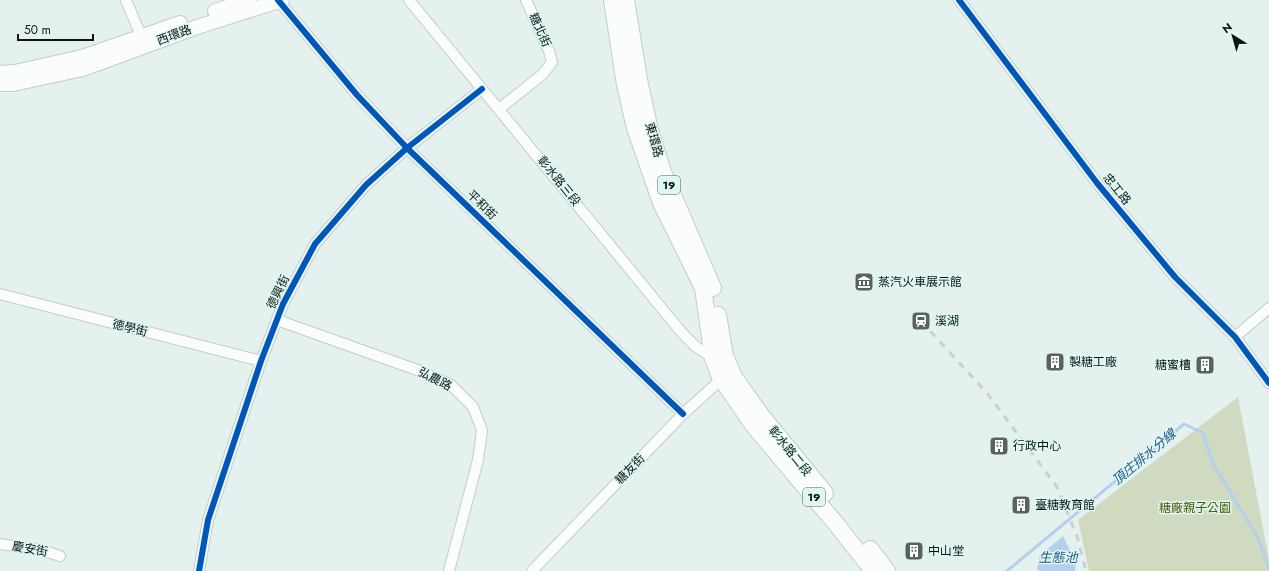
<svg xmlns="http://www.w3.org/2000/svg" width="1269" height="571" font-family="Jost,'Noto Sans TC',sans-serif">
  <rect width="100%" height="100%" fill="#e4f1ef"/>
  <polygon fill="#d0dac1" points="1238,397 1269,560 1269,571 1089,571 1078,520"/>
  <polygon fill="#b4d0ec" points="1063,536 1076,563 1075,571 1040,571 1037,569 1040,555"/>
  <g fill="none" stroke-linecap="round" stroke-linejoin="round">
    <polyline stroke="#b4d0ec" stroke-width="3" points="1007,571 1184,424 1203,433 1213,464 1258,538 1269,569"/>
    <defs>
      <g id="minor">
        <polyline points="126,0 141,36"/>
        <polyline points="278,0 357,95 407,148 683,414"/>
        <polyline points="409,0 682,333 695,346 716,360"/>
        <polyline points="959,0 1097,183 1175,277 1235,337 1269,383"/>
        <polyline points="499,109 543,74 552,62 549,51 526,0"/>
        <polyline points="0,294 261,361"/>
        <polyline points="277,320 420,371 451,385 473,407 482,430 478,460 449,571"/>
        <polyline points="1235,337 1269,308"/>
        <polyline points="0,544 41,550 60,556"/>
        <polyline points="199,571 208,520 261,361 283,304 315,244 366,185 407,148 482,89"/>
        <polyline points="532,571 683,414 725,376"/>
      </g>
      <g id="secondary">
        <polyline points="215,11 249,0"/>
        <polyline points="0,73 15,72 82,57 180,23"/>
        <polyline points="0,84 13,84 83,69 197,27 282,0"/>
      </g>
      <g id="primary">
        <polyline points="612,0 625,85 635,128 661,203 703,288 713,358 720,377 753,425 837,525 873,571"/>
        <polyline points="626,0 640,85 650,130 663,172 713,288"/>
        <polyline points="718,315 725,356 734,377 761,415 825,493"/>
        <polyline points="870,549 887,571"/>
      </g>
    </defs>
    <use href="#minor" stroke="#c2cdcb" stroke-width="12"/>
    <use href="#secondary" stroke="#c2cdcb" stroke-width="16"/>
    <use href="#primary" stroke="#c2cdcb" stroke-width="18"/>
    <use href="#minor" stroke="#fbfdfd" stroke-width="10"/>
    <use href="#secondary" stroke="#fbfdfd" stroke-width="14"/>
    <use href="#primary" stroke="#fbfdfd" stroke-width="16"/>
    <polyline stroke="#cbd0cf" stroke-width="3" stroke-dasharray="7 7" stroke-linecap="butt" points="921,321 987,393 1057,487 1077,536 1086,571"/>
    <defs>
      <g id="cycleway">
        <polyline points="278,0 357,95 407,148 683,414"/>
        <polyline points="959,0 1097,183 1175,277 1235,337 1269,383"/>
        <polyline points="199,571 208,520 261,361 283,304 315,244 366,185 407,148 482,89"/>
      </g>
    </defs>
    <use href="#cycleway" stroke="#def7f3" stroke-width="8"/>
    <use href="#cycleway" stroke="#0057b8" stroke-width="6"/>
  </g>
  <defs>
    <symbol id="museum-square" viewBox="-11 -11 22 22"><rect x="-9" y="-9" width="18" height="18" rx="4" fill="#586261" stroke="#def7f3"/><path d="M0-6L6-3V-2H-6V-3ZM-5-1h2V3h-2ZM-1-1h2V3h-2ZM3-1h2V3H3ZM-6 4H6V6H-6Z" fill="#fff"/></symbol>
    <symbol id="station-square" viewBox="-11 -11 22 22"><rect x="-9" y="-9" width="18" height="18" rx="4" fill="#586261" stroke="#def7f3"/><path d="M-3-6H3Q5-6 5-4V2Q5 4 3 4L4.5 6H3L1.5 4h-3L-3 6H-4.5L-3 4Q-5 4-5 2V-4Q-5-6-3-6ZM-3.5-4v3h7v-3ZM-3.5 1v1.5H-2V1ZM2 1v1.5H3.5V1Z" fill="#fff"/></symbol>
    <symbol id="building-square" viewBox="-11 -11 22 22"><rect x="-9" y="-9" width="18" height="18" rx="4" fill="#586261" stroke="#def7f3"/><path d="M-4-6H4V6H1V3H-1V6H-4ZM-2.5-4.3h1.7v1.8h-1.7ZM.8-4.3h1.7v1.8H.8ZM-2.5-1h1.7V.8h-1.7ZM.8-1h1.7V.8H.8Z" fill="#fff"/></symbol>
  </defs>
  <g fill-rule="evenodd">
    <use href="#museum-square" x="853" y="271" width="22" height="22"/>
    <use href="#station-square" x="910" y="310" width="22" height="22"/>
    <use href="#building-square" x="1044" y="351" width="22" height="22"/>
    <use href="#building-square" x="1194" y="354" width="22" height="22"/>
    <use href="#building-square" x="988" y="435" width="22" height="22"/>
    <use href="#building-square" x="1010" y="494" width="22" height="22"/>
    <use href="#building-square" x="903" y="540" width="22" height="22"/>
  </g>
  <g text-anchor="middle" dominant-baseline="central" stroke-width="3" stroke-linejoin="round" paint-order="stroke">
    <g fill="#def7f3" stroke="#4b5957" stroke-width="1">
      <rect x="658" y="176" width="22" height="18" rx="3"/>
      <rect x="803" y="488" width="22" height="18" rx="3"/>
    </g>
    <g font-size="11" font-weight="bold" fill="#0c1514">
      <text x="669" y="185">19</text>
      <text x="814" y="497">19</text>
    </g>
    <g font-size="12" fill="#0c1514" stroke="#def7f3">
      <text transform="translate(540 30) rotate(66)">糖北街</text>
      <text transform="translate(174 35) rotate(-20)">西環路</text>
      <text transform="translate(654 140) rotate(74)">東環路</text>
      <text transform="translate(559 181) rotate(51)">彰水路三段</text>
      <text transform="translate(1117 189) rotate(51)">忠工路</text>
      <text transform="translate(482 205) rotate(44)">平和街</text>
      <text transform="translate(278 292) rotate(-64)">德興街</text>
      <text transform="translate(130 328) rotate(14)">德學街</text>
      <text transform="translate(435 379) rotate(27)">弘農路</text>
      <text transform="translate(790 451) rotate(51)">彰水路二段</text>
      <text transform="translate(630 469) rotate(-46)">糖友街</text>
      <text transform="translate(30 549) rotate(10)">慶安街</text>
    </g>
    <g font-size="12" fill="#0c1514" stroke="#def7f3" text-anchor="start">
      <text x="878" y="282">蒸汽火車展示館</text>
      <text x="935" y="321">溪湖</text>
      <text x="1069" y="362">製糖工廠</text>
      <text x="1191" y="365" text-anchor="end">糖蜜槽</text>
      <text x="1013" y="446">行政中心</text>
      <text x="1035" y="505">臺糖教育館</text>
      <text x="928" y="551">中山堂</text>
    </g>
    <g font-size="12" fill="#4e5500" stroke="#def7f3">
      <text x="1195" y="508">糖廠親子公園</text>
    </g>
    <g font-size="13" font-style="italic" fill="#245285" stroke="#def7f3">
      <text transform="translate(1144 457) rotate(-40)">頂庄排水分線</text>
      <text x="1058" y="557">生態池</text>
    </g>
  </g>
  <g transform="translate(1233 36) rotate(323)" stroke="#def7f3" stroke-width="3" paint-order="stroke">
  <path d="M0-3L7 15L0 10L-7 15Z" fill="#0c1514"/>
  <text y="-6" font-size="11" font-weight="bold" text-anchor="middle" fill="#0c1514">N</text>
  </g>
  <path d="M18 34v6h75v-6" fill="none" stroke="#0c1514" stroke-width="2"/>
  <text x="24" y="34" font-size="12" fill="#0c1514" stroke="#def7f3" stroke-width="3" paint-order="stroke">50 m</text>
</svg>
